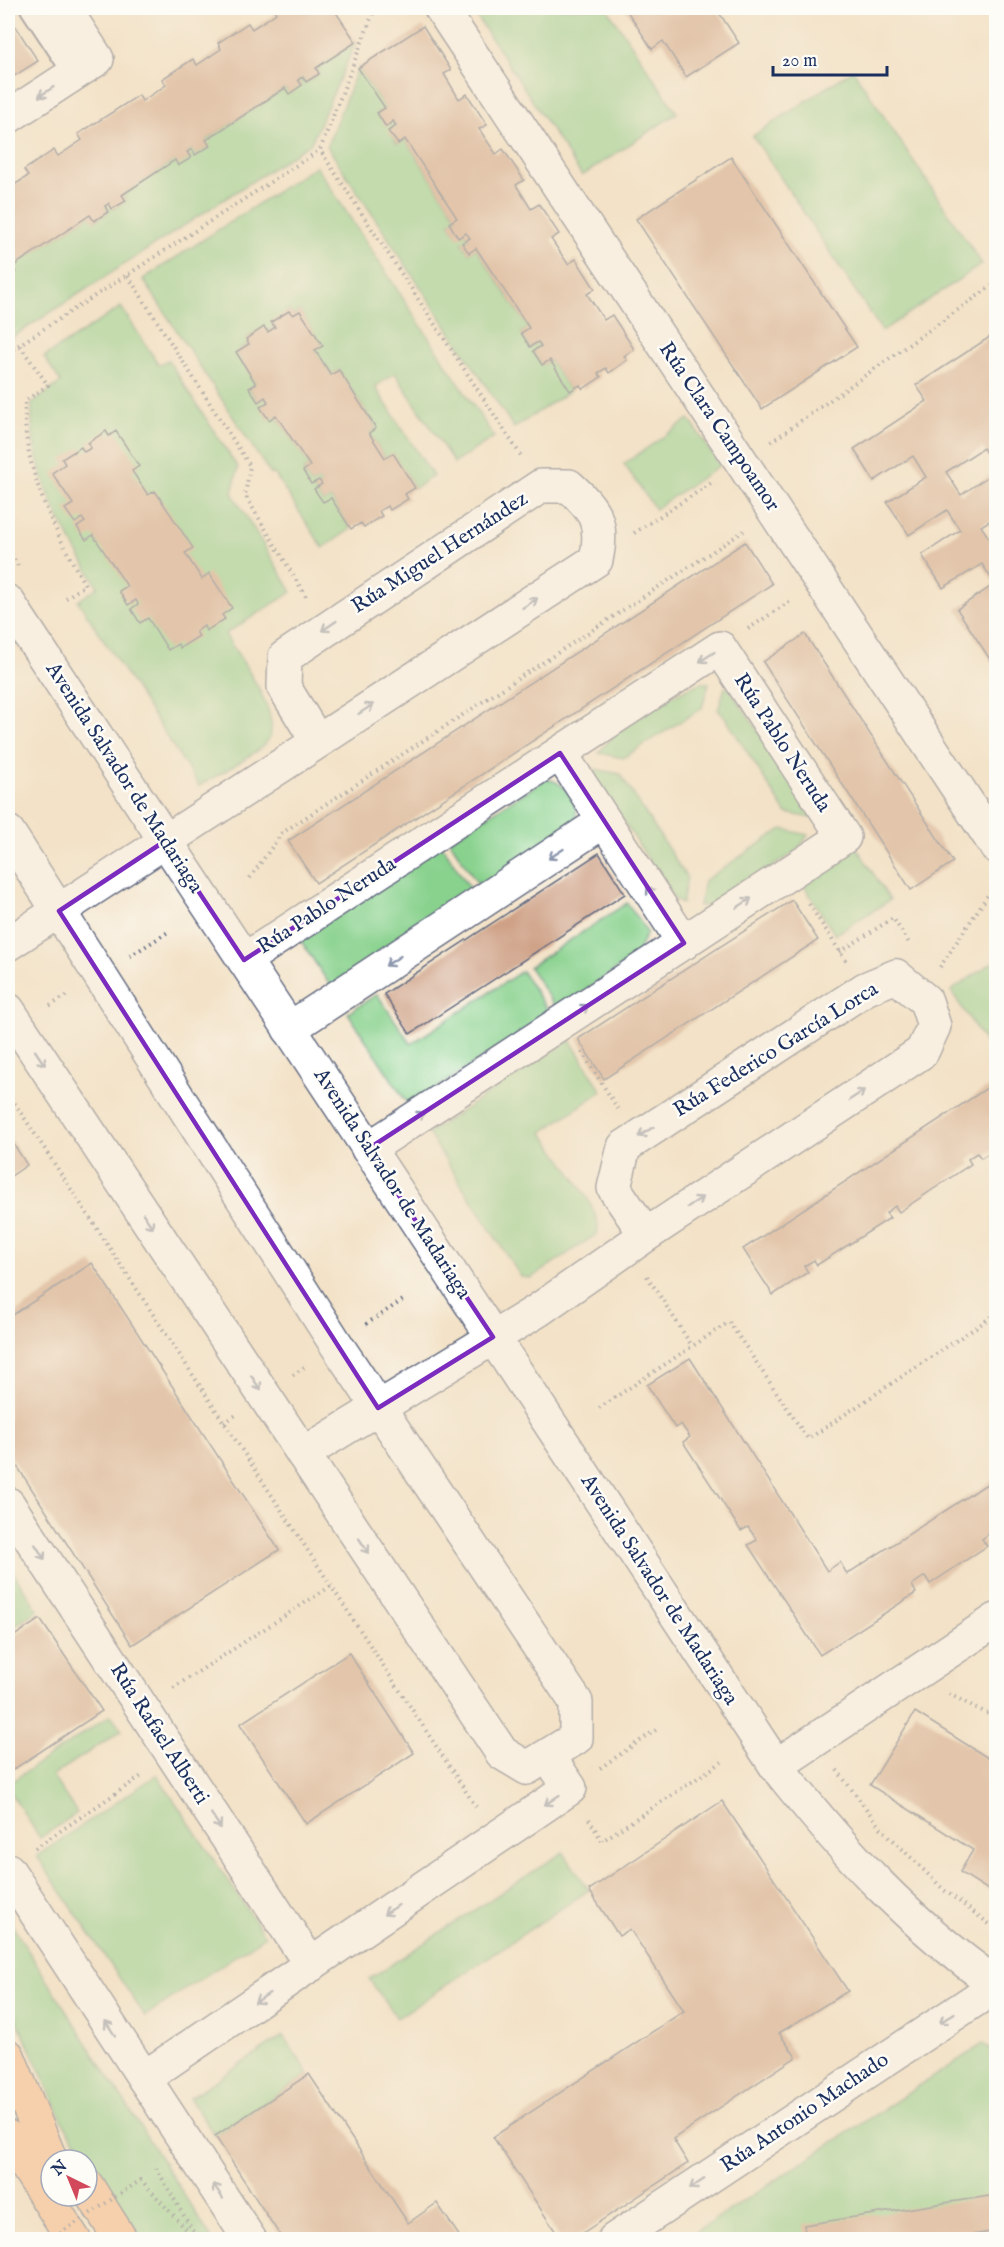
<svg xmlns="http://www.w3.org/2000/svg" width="1004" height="2247" font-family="'IM FELL English',serif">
  <rect width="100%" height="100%" fill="#fdfcf7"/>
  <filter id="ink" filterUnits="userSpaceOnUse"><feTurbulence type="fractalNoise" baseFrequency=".0167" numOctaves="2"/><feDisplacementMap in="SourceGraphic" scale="12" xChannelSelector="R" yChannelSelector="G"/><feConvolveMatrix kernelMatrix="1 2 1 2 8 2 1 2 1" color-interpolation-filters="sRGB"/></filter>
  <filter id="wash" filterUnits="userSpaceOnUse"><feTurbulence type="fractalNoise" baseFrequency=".008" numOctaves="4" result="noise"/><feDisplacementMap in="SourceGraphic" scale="24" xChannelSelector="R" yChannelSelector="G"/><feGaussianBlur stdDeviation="1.35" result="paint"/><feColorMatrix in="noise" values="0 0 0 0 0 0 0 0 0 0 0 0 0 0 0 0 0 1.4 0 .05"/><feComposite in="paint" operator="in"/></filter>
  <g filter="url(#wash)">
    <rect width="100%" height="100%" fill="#f3e2c7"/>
    <g fill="#89d28e" stroke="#528076" stroke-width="1.5">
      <polygon points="471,8 607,8 677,113 582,176"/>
      <polygon points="356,42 311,143 8,340 8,278 15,272 12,267 90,215 95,221 108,212 105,206 107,205 113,209 126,200 122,195 175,160 178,165 191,158 187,152 192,149 195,155 209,146 206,140 285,88 289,93 302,85 298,80 301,78 307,82 319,74 316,68"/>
      <polygon points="358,68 385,108 377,113 386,126 393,121 396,126 389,131 397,144 405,139 457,218 449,223 458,237 466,233 470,238 462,243 469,253 476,248 529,328 521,333 530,347 538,342 541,346 533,352 542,365 550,360 570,391 514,428 327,146"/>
      <polygon points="853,70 982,264 882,331 753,136"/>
      <polygon points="316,166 494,437 454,463 395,373 375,387 433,476 415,488 393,454 385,458 369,433 376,427 339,370 331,375 315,350 322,346 300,311 293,315 289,311 272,322 274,327 268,332 264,327 246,339 249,344 236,352 256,384 249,389 258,402 265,397 268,402 261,407 269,419 276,415 310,466 303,471 311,484 319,480 322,484 314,489 323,502 331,498 351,529 323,548 274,473 271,475 143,279"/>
      <path d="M121 307 159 365 168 360 238 468 232 493 292 592 225 634C238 657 289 721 265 744 251 758 217 775 199 786L78 601 98 587C65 532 28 471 32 404L61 382 44 357Z"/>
      <polygon points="689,419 720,465 655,509 624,464"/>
      <path d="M701 683H709L702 708 623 758 599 753C614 729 674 692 701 683Z"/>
      <polygon points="725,687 730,689 810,808 811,818 786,813 725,717 718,710"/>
      <polygon points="595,769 620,774 687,878 682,904 674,899 595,777"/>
      <path d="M546 779C567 782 582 806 574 826L481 889 449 840Z"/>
      <polygon points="782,829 808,835 797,851 712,905 699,906 704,881"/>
      <polygon points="441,844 473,893 331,987 299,938"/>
      <polygon points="857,848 890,900 835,935 803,884"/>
      <polygon points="627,903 647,932 636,956 557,1010 529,967"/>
      <polygon points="996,960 996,1059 951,991"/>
      <polygon points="522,971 550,1014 409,1106 348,1013 377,994 411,1044"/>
      <path d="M570 1040 602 1091 542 1132C555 1152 606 1213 597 1234L531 1278 521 1277 428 1133Z"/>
      <polygon points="8,1565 38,1610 8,1630"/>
      <polygon points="111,1715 122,1730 52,1776 77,1813 40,1838 8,1789 8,1784"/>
      <polygon points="157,1775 265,1936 145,2016 37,1856"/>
      <polygon points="563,1852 589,1890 397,2018 369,1979"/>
      <polygon points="8,1919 212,2239 143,2239 64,2124 8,2000"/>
      <polygon points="283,2036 309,2074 215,2136 189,2098"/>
      <polygon points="983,2044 996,2052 996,2239 684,2240"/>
    </g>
    <g id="blocks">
      <g fill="#cfa287">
        <polygon points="273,8 333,8 356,42 316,68 319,74 306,82 303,77 301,78 298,80 302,85 289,94 285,88 206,140 210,146 195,155 192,149 187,152 191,158 178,166 175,160 122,195 126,201 112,209 109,203 107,205 105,206 108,212 94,221 90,215 12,267 16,272 8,278 8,189 28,176 24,170 54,150 58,156 82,140 78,134 139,95 142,101 166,85 162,79 193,59 197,65 221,49 218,43 248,23 252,29 266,20 276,13"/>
        <polygon points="625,8 716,8 739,43 686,77 663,41 652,49"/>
        <polygon points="8,15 38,61 8,80"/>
        <polygon points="423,26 451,70 444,74 459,99 467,94 487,125 479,129 496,154 503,149 524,180 516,185 531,209 539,204 559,234 551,239 568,264 576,259 595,289 587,294 604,320 612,315 634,349 624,356 627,360 609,373 606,368 598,373 601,377 583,389 580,385 570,391 550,360 542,365 533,351 541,346 538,342 530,347 521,333 529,328 504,290 476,248 469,253 462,243 470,238 466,233 458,238 449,223 457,218 405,139 398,144 388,131 396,126 393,121 386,127 377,113 385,108 358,68"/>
        <polygon points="731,157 857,347 762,409 636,219"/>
        <polygon points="289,311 293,315 300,311 323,346 315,350 331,375 339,370 376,428 369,433 385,458 393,453 415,488 405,494 408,499 390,510 387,506 379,511 382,516 364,527 361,523 351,529 331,498 323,502 314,489 322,484 319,480 311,484 303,471 310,466 276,415 269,420 260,407 268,402 265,397 258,402 249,388 256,384 236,352 249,344 246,339 264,327 268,332 275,327 271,322"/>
        <polygon points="996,333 996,469 983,448 946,472 961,495 996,471 996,517 981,526 995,547 996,545 995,667 957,609 995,584 982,564 943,588 922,555 960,530 947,510 909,535 887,502 926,477 913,456 874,481 854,449 927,401 916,385"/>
        <polygon points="106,431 109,436 116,431 139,466 132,471 148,495 155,491 193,548 185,553 202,579 209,573 232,608 222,615 225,619 206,631 204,626 196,632 199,636 180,648 178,644 168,650 148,618 140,623 131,609 138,604 136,600 128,605 119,591 127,586 93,535 86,540 77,527 85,522 82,518 75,523 65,509 73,504 52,473 65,464 62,459 81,447 84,452 91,448 88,443"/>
        <polygon points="745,542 772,584 316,883 288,841"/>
        <polygon points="805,634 953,862 911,890 763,662"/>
        <polygon points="599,853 625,894 410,1034 384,994"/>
        <polygon points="792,900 818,940 604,1079 578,1039"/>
        <polygon points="996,1082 996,1148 981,1158 977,1153 972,1156 968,1159 971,1164 899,1212 895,1206 891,1209 886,1213 890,1218 817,1265 814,1260 804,1266 808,1272 773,1295 743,1249"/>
        <polygon points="8,1135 27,1165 8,1178"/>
        <polygon points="92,1263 279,1550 132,1645 8,1452 8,1318"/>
        <polygon points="690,1358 827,1571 840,1562 847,1574 996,1478 996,1529 982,1539 987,1546 930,1584 925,1576 912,1585 916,1593 820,1655 748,1545 757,1540 748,1527 741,1531 683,1442 690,1437 681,1424 675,1428 647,1385"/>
        <polygon points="40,1619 102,1711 8,1773 8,1640"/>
        <polygon points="349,1653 414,1753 306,1824 240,1724"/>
        <polygon points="915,1712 996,1763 996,1895 960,1872 973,1850 870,1785"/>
        <polygon points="722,1801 848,1991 779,2033 796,2057 673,2139 688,2163 572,2240 561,2240 493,2137 684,2011 630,1929 619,1936 589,1890"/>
        <polygon points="309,2074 408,2223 437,2203 462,2240 283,2240 215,2136"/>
        <polygon points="996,2195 996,2231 942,2240 806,2240 804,2225"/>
      </g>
    </g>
  </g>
  <g filter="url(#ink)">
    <use href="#blocks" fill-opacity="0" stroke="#676e83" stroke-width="1.5"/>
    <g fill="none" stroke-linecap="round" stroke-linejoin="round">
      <defs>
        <polyline id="lane" points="32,8 75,73"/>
        <g id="street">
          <polyline points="441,8 996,846"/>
          <polyline points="8,117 97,59 64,8"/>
          <path d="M8 602 776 1766C842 1850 908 1922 996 1984"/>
          <polyline points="560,753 684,943"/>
          <polyline points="8,832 336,1344 576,1702 576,1738 527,1768 502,1753 8,1010"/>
          <path d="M8 944 596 560C604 523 596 511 569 486H541L285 657 284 687 317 741"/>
          <polyline points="244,960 720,648 844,837 368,1149"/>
          <polyline points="289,1029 604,821"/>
          <polyline points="303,1454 537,1311 646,1235 922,1052 934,1026 926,1001 896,976 865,989 624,1147 614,1188 646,1235"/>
          <polyline points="8,1504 311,1965"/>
          <polyline points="776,1766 996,1620"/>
          <polyline points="8,1870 250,2240"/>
          <polyline points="144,2078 570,1788 549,1757"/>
          <polyline points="614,2240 996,1986"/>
        </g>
        <g id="highway">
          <polyline points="8,2056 51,2161"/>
          <polyline points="8,2137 74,2240"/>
          <polyline points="87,2186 121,2240"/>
        </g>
      </defs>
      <use href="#lane" stroke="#676e83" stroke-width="26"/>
      <use href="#street" stroke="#676e83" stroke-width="36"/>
      <use href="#highway" stroke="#676e83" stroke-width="36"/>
      <g stroke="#676e83" stroke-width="4" stroke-dasharray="1.5 4.5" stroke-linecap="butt">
        <polyline points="375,8 320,150 522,457"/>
        <polyline points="128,276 250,466 245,495 308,600"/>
        <path d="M20 346 48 385 25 401C21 467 54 529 85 585L63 600"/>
        <polyline points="8,352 320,150"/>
        <polyline points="771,442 996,283"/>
        <polyline points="634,533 713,482"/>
        <polyline points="8,549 20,569"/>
        <polyline points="748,629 792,600"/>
        <polyline points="250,878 282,833 744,531"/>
        <polyline points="809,904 846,961"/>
        <polyline points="840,952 893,918 909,943"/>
        <polyline points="130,956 168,932"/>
        <polyline points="940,967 996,883"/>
        <polyline points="50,1006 69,994"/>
        <polyline points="582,1052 618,1109"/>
        <polyline points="8,1093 478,1810"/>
        <polyline points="647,1276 692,1346"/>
        <polyline points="366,1324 406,1298"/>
        <polyline points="293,1375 306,1366"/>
        <polyline points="599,1408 729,1322 808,1439 996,1314"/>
        <polyline points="224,1423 236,1415"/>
        <polyline points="173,1688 331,1586"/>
        <polyline points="949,1694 996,1718"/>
        <polyline points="600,1768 659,1728"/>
        <polyline points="837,1770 880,1827 944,1890 996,1929"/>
        <polyline points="589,1819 602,1841 722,1762"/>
        <polyline points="35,1848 143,1775"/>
        <polyline points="156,2168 198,2240"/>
      </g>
      <use href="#lane" stroke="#fff" stroke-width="22"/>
      <use href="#street" stroke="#fff" stroke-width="33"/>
      <use href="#highway" stroke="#fbbb8c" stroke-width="33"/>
      <polyline stroke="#676e83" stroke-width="4" stroke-dasharray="1.5 4.5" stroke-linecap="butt" points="50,2240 141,2180 196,2240"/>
    </g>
    <defs><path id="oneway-shaft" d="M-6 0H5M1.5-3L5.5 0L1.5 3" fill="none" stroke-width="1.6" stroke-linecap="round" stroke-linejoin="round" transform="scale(1.5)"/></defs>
    <g stroke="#8d97ae">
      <use href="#oneway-shaft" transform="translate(46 92) rotate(147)"/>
      <use href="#oneway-shaft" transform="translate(530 603) rotate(-33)"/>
      <use href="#oneway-shaft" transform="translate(329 626) rotate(146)"/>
      <use href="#oneway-shaft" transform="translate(707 657) rotate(147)"/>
      <use href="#oneway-shaft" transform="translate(366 709) rotate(-33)"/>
      <use href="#oneway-shaft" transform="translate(556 854) rotate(147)"/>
      <use href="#oneway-shaft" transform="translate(652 894) rotate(-123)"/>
      <use href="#oneway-shaft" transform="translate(744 903) rotate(-33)"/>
      <use href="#oneway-shaft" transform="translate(393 961) rotate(147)"/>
      <use href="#oneway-shaft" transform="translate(581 1010) rotate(-33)"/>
      <use href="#oneway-shaft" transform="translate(40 1058) rotate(56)"/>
      <use href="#oneway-shaft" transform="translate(857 1095) rotate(-33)"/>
      <use href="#oneway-shaft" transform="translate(417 1117) rotate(-33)"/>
      <use href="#oneway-shaft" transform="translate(646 1132) rotate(147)"/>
      <use href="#oneway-shaft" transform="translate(695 1202) rotate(-33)"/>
      <use href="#oneway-shaft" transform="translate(148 1221) rotate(56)"/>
      <use href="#oneway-shaft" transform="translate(256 1383) rotate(56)"/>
      <use href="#oneway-shaft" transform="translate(364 1546) rotate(56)"/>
      <use href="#oneway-shaft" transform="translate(40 1552) rotate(57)"/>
      <use href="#oneway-shaft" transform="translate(552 1800) rotate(146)"/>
      <use href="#oneway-shaft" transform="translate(216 1821) rotate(57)"/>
      <use href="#oneway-shaft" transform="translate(391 1910) rotate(146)"/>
      <use href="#oneway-shaft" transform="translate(262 1998) rotate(146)"/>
      <use href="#oneway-shaft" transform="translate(947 2018) rotate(146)"/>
      <use href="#oneway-shaft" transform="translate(110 2028) rotate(-123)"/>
      <use href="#oneway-shaft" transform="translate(697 2184) rotate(146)"/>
      <use href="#oneway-shaft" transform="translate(218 2191) rotate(-123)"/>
    </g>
  </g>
  <path d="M0 0H1004V2247H0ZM560 753 684 943 368 1149 493 1337 378 1408 59 911 165 841 244 960Z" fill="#f3e2c7" fill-opacity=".55" fill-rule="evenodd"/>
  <path fill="none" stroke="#7b2cbf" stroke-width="4.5" stroke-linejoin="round" d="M560 753 684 943 368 1149 493 1337 378 1408 59 911 165 841 244 960Z"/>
  <g text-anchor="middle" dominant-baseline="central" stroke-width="5" stroke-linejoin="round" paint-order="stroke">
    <g font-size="21" fill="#1b2f5e" stroke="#fdfcf7">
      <text transform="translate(719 427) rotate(56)">Rúa Clara Campoamor</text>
      <text transform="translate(440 553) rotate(-33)">Rúa Miguel Hernández</text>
      <text transform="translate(782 743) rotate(57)">Rúa Pablo Neruda</text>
      <text transform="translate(124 778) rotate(57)">Avenida Salvador de Madariaga</text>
      <text transform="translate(327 906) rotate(-33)">Rúa Pablo Neruda</text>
      <text transform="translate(776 1050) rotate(-32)">Rúa Federico García Lorca</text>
      <text transform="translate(392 1184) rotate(57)">Avenida Salvador de Madariaga</text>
      <text transform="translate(659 1590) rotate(57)">Avenida Salvador de Madariaga</text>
      <text transform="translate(159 1734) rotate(57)">Rúa Rafael Alberti</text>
      <text transform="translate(805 2113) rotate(-34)">Rúa Antonio Machado</text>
    </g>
  </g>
  <rect width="1004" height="2247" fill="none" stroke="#fdfcf7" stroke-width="30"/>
  <g transform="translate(69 2178) rotate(317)"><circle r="28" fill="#fdfcf7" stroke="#a3aaba" stroke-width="1.5"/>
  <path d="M0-4.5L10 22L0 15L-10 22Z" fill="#d1495b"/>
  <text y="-9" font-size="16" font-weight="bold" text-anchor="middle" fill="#1b2f5e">N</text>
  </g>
  <path d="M773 66v9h114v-9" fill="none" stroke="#1b2f5e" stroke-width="3"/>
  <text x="782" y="66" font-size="18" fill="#1b2f5e" stroke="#fdfcf7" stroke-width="4.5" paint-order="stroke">20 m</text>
</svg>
